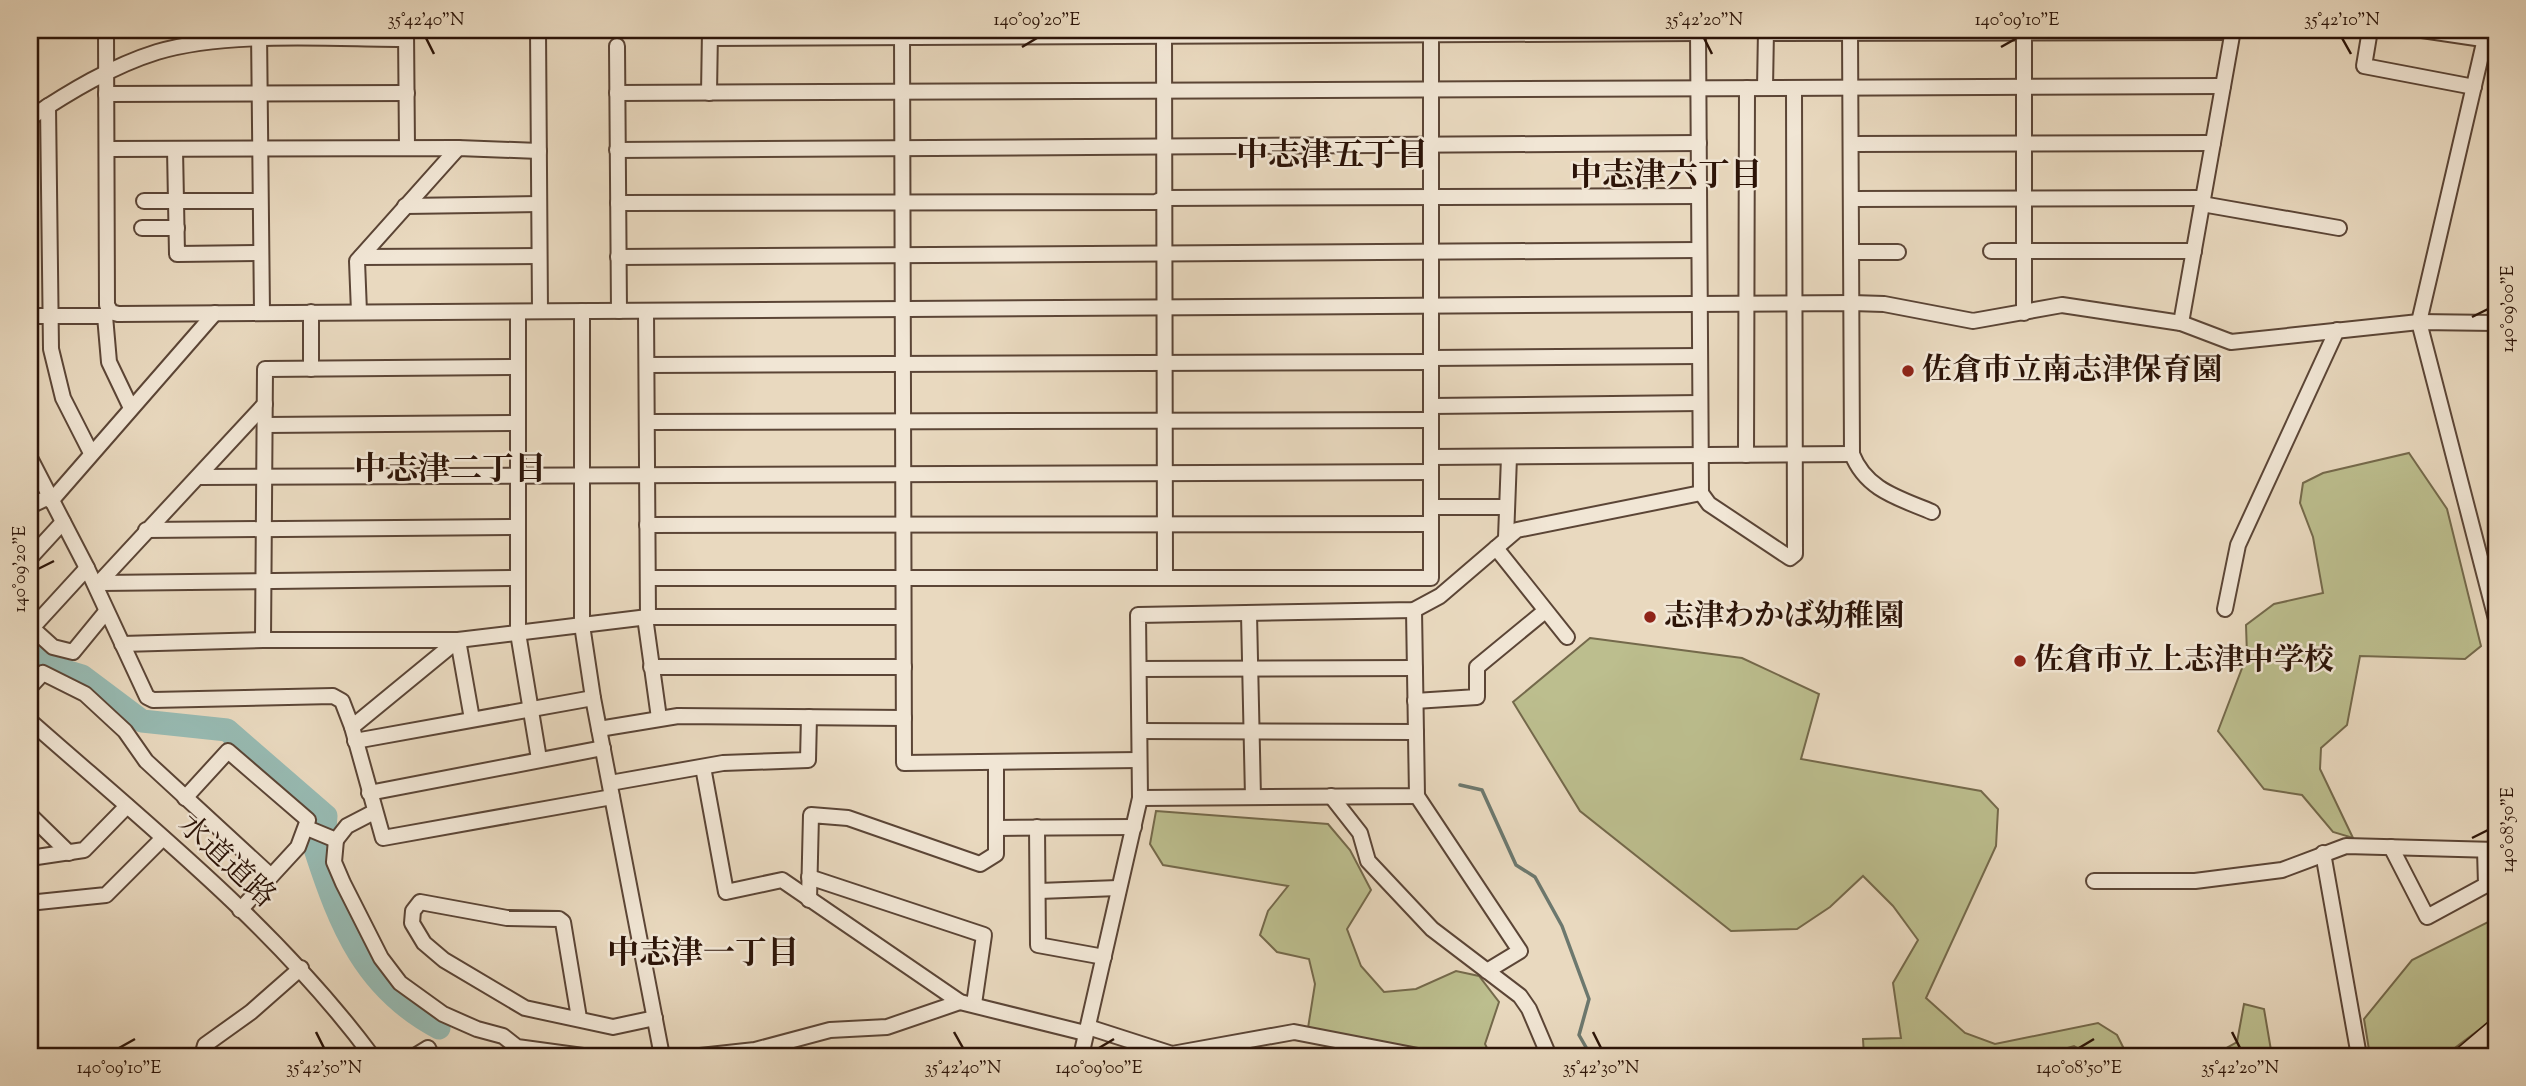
<svg xmlns="http://www.w3.org/2000/svg" width="2526" height="1086" font-family="'Sorts Mill Goudy','Noto Serif JP',serif">
  <rect width="100%" height="100%" fill="#e9d9bf"/>
  <filter id="stains"><feTurbulence type="fractalNoise" baseFrequency=".00286" numOctaves="4"/><feColorMatrix values="0 0 0 0 .2 0 0 0 0 .09 0 0 0 0 .02 0 0 0 .5 -.17"/></filter>
  <radialGradient id="worn" r=".72"><stop offset=".6" stop-color="#630" stop-opacity="0"/><stop offset="1" stop-color="#630" stop-opacity=".3"/></radialGradient>
  <g fill="#bcbe8e" stroke="#74694b" stroke-width="2">
    <polygon points="2409,453 2447,509 2481,646 2465,659 2360,656 2347,725 2321,748 2320,769 2353,838 2333,832 2302,795 2264,789 2218,731 2247,655 2246,625 2274,604 2323,593 2313,537 2300,503 2303,483 2323,473"/>
    <polygon points="1590,638 1742,658 1819,694 1801,759 1981,791 1998,809 1996,846 1926,998 1965,1033 1995,1044 2098,1023 2117,1035 2127,1055 2149,1056 2091,1056 2074,1046 2040,1056 1864,1056 1863,1039 1901,1038 1893,983 1918,940 1893,906 1863,876 1830,907 1797,929 1731,931 1580,811 1513,702"/>
    <polygon points="1156,811 1328,824 1350,850 1371,890 1347,929 1361,966 1384,992 1416,989 1456,971 1479,976 1499,1002 1485,1044 1491,1056 1395,1056 1308,1028 1315,984 1309,959 1277,952 1260,935 1268,911 1288,886 1163,865 1150,844"/>
    <polygon points="2496,918 2496,1017 2444,1056 2370,1056 2364,1019 2412,960"/>
    <polygon points="2244,1004 2264,1009 2272,1056 2212,1056 2237,1042"/>
  </g>
  <g fill="none" stroke-linecap="round" stroke-linejoin="round">
    <polyline stroke="#6c786e" stroke-width="3.5" points="1460,785 1482,790 1516,865 1535,877 1562,926 1589,999 1579,1035 1591,1056"/>
    <path stroke="#97bab2" stroke-width="23" d="M30 647 59 669 82 676 142 721 227 730 326 816 325 828 315 849C340 926 365 989 439 1028"/>
    <defs>
      <g id="minor">
        <polyline points="106,30 107,305 111,312 118,314 1852,303 1884,304 1973,321 2062,305 2181,323 2231,342 2419,322 2496,323"/>
        <polyline points="538,30 540,311"/>
        <polyline points="1164,30 1165,577"/>
        <polyline points="1698,30 1701,493 1709,504 1790,558 1795,554 1794,88"/>
        <path d="M1850 30 1852 454C1866 490 1899 498 1932 512"/>
        <polyline points="2024,30 2024,313"/>
        <polyline points="2370,30 2364,66 2474,87"/>
        <polyline points="2422,30 2496,41"/>
        <polyline points="2487,30 2419,322 2496,619"/>
        <polyline points="259,31 262,313"/>
        <polyline points="406,31 407,148"/>
        <polyline points="902,31 904,763 1139,760"/>
        <polyline points="30,33 34,30"/>
        <polyline points="1766,33 2233,32"/>
        <polyline points="710,38 1698,33"/>
        <polyline points="617,46 619,311"/>
        <polyline points="1765,88 1766,30"/>
        <polyline points="617,93 2223,86"/>
        <polyline points="709,93 710,31"/>
        <polyline points="106,94 407,93"/>
        <polyline points="48,106 51,349 63,398 91,453"/>
        <path d="M30 118C69 92 112 66 157 52 226 31 333 39 406 39"/>
        <polyline points="1852,144 2213,143"/>
        <polyline points="107,149 458,148 539,151"/>
        <polyline points="175,149 177,254 261,253"/>
        <polyline points="617,150 1699,143"/>
        <polyline points="1852,199 2203,198"/>
        <polyline points="144,201 260,201"/>
        <polyline points="618,203 1156,202 1165,198 1699,196"/>
        <polyline points="2202,204 2339,228"/>
        <polyline points="405,206 539,204"/>
        <polyline points="142,228 177,228"/>
        <polyline points="1991,251 2194,251"/>
        <polyline points="1852,252 1898,252"/>
        <polyline points="361,257 539,256"/>
        <polyline points="618,257 1699,250"/>
        <polyline points="582,311 582,625 593,698 662,1056"/>
        <polyline points="646,311 648,617"/>
        <polyline points="311,312 311,369"/>
        <polyline points="359,312 357,261 458,148"/>
        <polyline points="518,312 518,633 539,759"/>
        <polyline points="30,316 105,316 111,312"/>
        <polyline points="105,316 109,362 131,408"/>
        <polyline points="2181,323 2233,30"/>
        <polyline points="1431,358 1700,356"/>
        <polyline points="647,365 1431,362"/>
        <polyline points="1431,406 1700,403"/>
        <polyline points="647,422 1431,420"/>
        <polyline points="265,425 517,423"/>
        <polyline points="1746,455 1747,88"/>
        <polyline points="1431,457 1852,454"/>
        <polyline points="30,458 87,568 147,697 153,700 333,696 342,701 352,727"/>
        <polyline points="199,477 1431,472"/>
        <polyline points="51,501 215,313"/>
        <polyline points="30,506 49,497"/>
        <polyline points="1431,507 1506,507"/>
        <polyline points="647,525 1431,524"/>
        <polyline points="146,530 517,527"/>
        <polyline points="1506,538 1509,457"/>
        <polyline points="1496,548 1567,637"/>
        <polyline points="30,558 63,522"/>
        <polyline points="648,578 1431,578 1431,30"/>
        <polyline points="101,583 517,578"/>
        <polyline points="97,585 265,404"/>
        <polyline points="2225,609 2238,545 2337,330"/>
        <polyline points="30,614 32,628 53,647 73,652 105,613"/>
        <polyline points="1249,614 1253,797"/>
        <polyline points="645,617 659,718"/>
        <polyline points="32,628 87,568"/>
        <polyline points="263,640 265,369 517,367"/>
        <polyline points="122,644 263,640 458,640 648,617 903,617"/>
        <polyline points="651,667 904,667"/>
        <polyline points="1139,669 1415,668"/>
        <polyline points="30,687 43,673 85,694 125,731 146,761 271,876"/>
        <polyline points="1415,701 1477,697 1477,667 1545,611"/>
        <polyline points="472,719 458,640 352,727 383,838 612,797"/>
        <path d="M30 721C149 826 277 928 372 1056"/>
        <polyline points="599,729 678,716 904,718"/>
        <polyline points="1140,731 1416,732"/>
        <polyline points="355,741 593,698"/>
        <polyline points="703,767 726,892 782,880 960,1002 1085,1033"/>
        <polyline points="610,783 723,763 808,760 809,717"/>
        <polyline points="369,793 603,748"/>
        <polyline points="1331,796 1360,833 1368,861 1432,929 1520,996 1529,1009 1549,1056"/>
        <polyline points="1417,796 1520,951 1487,971"/>
        <polyline points="185,798 228,751 308,820 298,847 240,910"/>
        <polyline points="1140,798 1417,796 1414,610"/>
        <polyline points="30,815 69,853"/>
        <polyline points="1037,827 1038,945 1104,957"/>
        <polyline points="307,828 336,840 347,826 374,812"/>
        <polyline points="996,828 1134,827"/>
        <polyline points="336,840 334,862 343,883 381,958 400,983 443,1014 477,1029 503,1036 517,1047 583,1056"/>
        <polyline points="2391,847 2427,917 2486,885 2485,850"/>
        <polyline points="2323,853 2359,1056"/>
        <polyline points="30,858 84,850 127,806"/>
        <polyline points="809,877 984,935 974,1004"/>
        <polyline points="2094,881 2195,881 2282,870 2346,846 2496,850"/>
        <polyline points="1039,891 1118,888"/>
        <polyline points="809,900 811,815 848,818 980,864 996,854 996,762"/>
        <polyline points="38,902 106,895 163,838"/>
        <polyline points="579,1018 563,922 559,919 507,918 420,902 413,911 412,923 424,943 444,960 525,1008 613,1027 655,1018"/>
        <polyline points="1088,1027 1172,1054 1294,1032 1418,1056"/>
        <polyline points="202,1056 205,1045 251,1012 301,968"/>
        <polyline points="415,1056 428,1048 432,1056"/>
        <polyline points="700,1056 755,1050 830,1030 887,1027 960,1002"/>
        <polyline points="1081,1056 1140,798 1138,615 1414,610 1440,596 1517,530 1701,493"/>
      </g>
      <polyline id="major" points="2463,1056 2496,1028"/>
    </defs>
    <use href="#minor" stroke="#5b4536" stroke-width="18"/>
    <use href="#major" stroke="#2c1408" stroke-width="21"/>
    <use href="#minor" stroke="#f1e6d5" stroke-width="14"/>
    <use href="#major" stroke="#e9d9bf" stroke-width="18"/>
  </g>
  <path fill="none" stroke="#2c1408" stroke-width="2.5" d="M426 38 434 54M1704 38 1712 54M2342 38 2351 54M1022 47 1037 38M2001 47 2017 38M2472 317 2488 309M38 569 54 561M2472 838 2488 830M316 1032 324 1048M954 1032 963 1048M1593 1032 1601 1048M2232 1032 2240 1048M119 1048 135 1039M1099 1048 1114 1039M2079 1048 2094 1039"/>
  <g fill="#8f2418" stroke="#f1e6d5" stroke-width="2.5">
    <circle cx="1908" cy="371" r="7"/>
    <circle cx="1650" cy="617" r="7"/>
    <circle cx="2020" cy="661" r="7"/>
  </g>
  <g text-anchor="middle" dominant-baseline="central" stroke-width="5" stroke-linejoin="round" paint-order="stroke">
    <g font-size="30" font-weight="bold" fill="#2c1408" stroke="#f1e6d5" text-anchor="start">
      <text x="1922" y="371">佐倉市立南志津保育園</text>
      <text x="1664" y="617">志津わかば幼稚園</text>
      <text x="2034" y="661">佐倉市立上志津中学校</text>
    </g>
    <g font-size="30" fill="#2c1408" stroke="#f1e6d5">
      <text transform="translate(226 862) rotate(43)">水道道路</text>
    </g>
    <g font-size="32" font-weight="bold" fill="#2c1408" stroke="#f1e6d5">
      <text x="1332" y="157">中志津五丁目</text>
      <text x="1666" y="177">中志津六丁目</text>
      <text x="450" y="471">中志津二丁目</text>
      <text x="703" y="955">中志津一丁目</text>
    </g>
  </g>
  <rect width="2526" height="1086" fill="none" stroke="#e9d9bf" stroke-width="77"/>
  <rect x="38" y="38" width="2450" height="1010" fill="none" stroke="#2c1408" stroke-width="2.5"/>
  <g font-size="18" text-anchor="middle" fill="#2c1408">
    <text x="426" y="25">35°42'40"N</text>
    <text x="1037" y="25">140°09'20"E</text>
    <text x="1704" y="25">35°42'20"N</text>
    <text x="2017" y="25">140°09'10"E</text>
    <text x="2342" y="25">35°42'10"N</text>
    <text transform="translate(2507 309) rotate(-90)" y="6">140°09'00"E</text>
    <text transform="translate(19 569) rotate(-90)" y="6">140°09'20"E</text>
    <text transform="translate(2507 830) rotate(-90)" y="6">140°08'50"E</text>
    <text x="119" y="1073">140°09'10"E</text>
    <text x="324" y="1073">35°42'50"N</text>
    <text x="963" y="1073">35°42'40"N</text>
    <text x="1099" y="1073">140°09'00"E</text>
    <text x="1601" y="1073">35°42'30"N</text>
    <text x="2079" y="1073">140°08'50"E</text>
    <text x="2240" y="1073">35°42'20"N</text>
  </g>
  <rect width="100%" height="100%" filter="url(#stains)"/>
  <rect width="100%" height="100%" fill="url(#worn)"/>
</svg>
